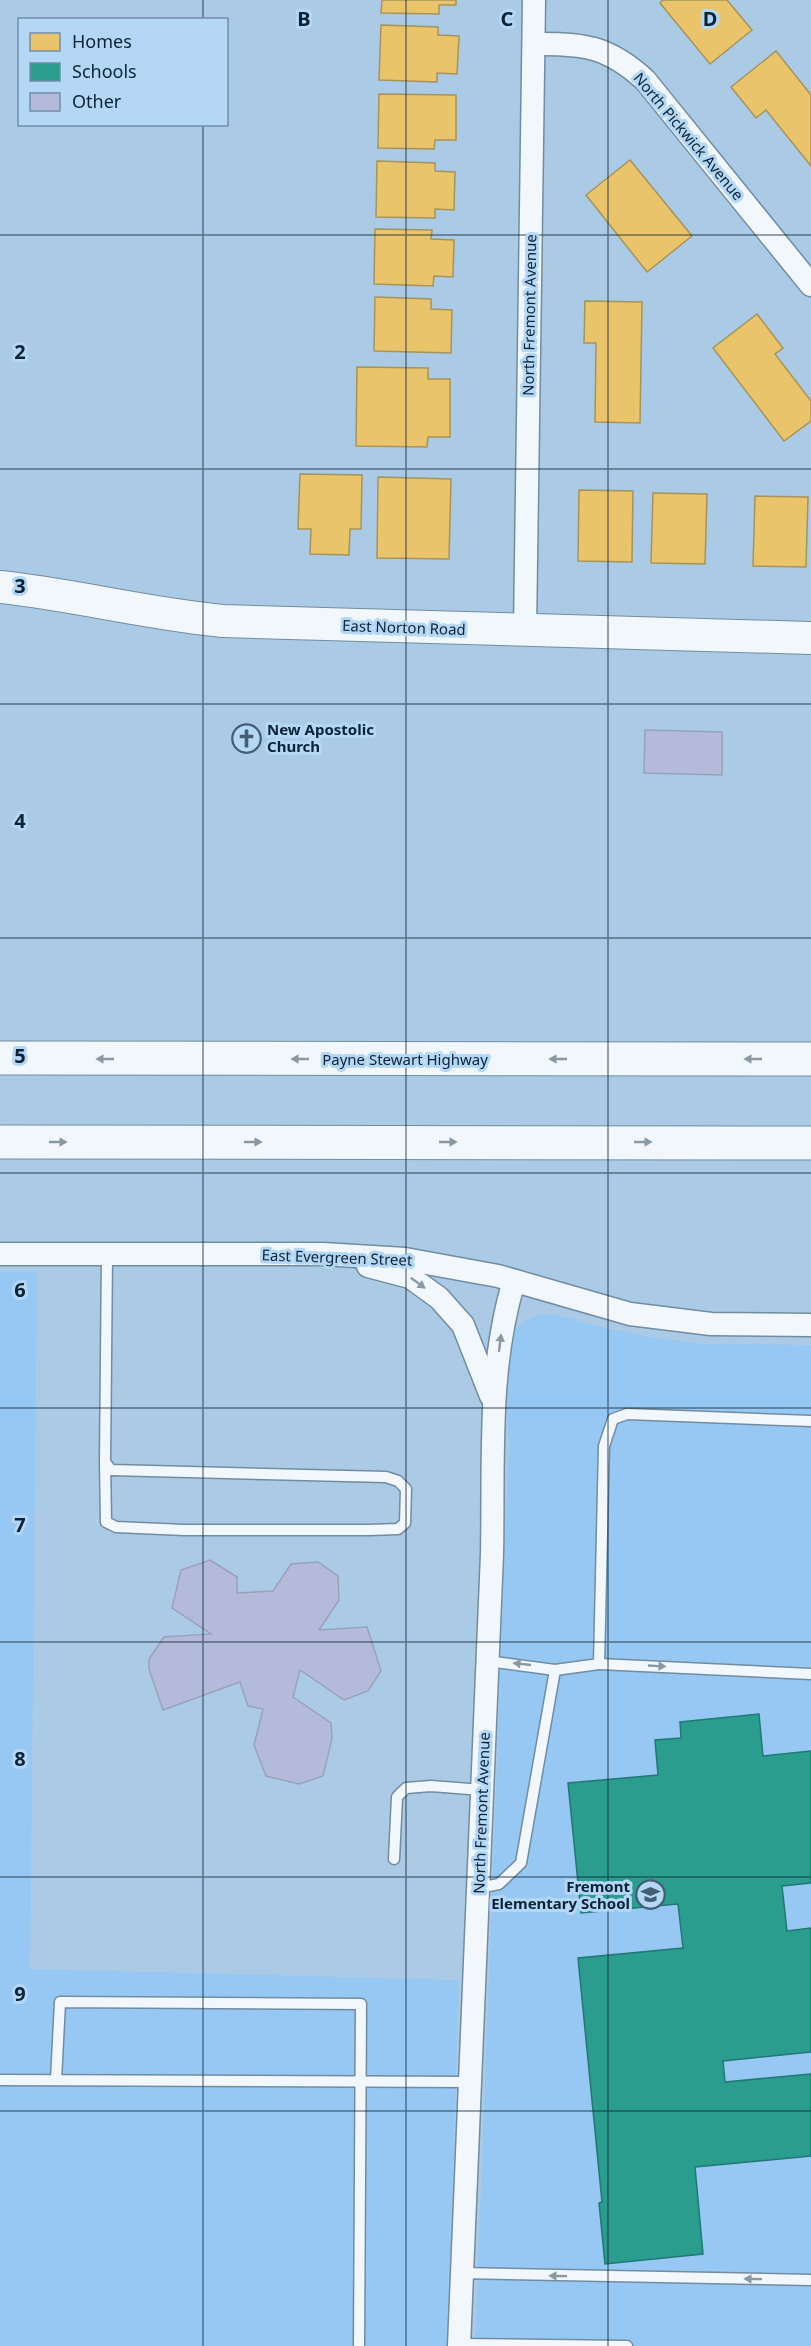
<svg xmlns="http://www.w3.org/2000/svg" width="811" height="2346" font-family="'Noto Sans',sans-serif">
  <rect width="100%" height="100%" fill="#aacae6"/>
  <g fill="#96c8f3">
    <polygon points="0,1272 37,1272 30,1969 459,1980 448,2346 0,2346"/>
    <polygon points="553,1314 609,1329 656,1338 703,1344 811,1345 811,2346 475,2346 509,1444 504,1354 510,1336 522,1323 537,1315"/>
  </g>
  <g fill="#e9c46a" stroke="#a7945a" stroke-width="1.5">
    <polygon points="382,0 456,0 456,5 439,5 439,14 381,13"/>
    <polygon points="663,0 727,0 752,30 710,64 660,3"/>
    <polygon points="381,25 438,27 438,35 459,36 457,74 437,73 437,82 379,80"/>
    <polygon points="776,51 811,95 811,166 766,110 756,118 731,87"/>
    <polygon points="379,94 456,95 456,140 435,140 434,149 378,148"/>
    <polygon points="630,160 692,236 647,272 586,195"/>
    <polygon points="377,161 435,163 435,171 455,172 454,210 435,209 435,218 376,217"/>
    <polygon points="375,229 432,230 431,239 454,240 453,277 434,276 433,286 374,284"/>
    <polygon points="375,297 431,299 431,309 452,310 451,353 374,351"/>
    <polygon points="585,301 642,302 640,423 595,422 596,343 584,343"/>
    <polygon points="757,314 783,348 775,354 811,401 811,421 784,441 713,348"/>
    <polygon points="357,367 428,368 428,379 450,379 450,437 428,437 427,447 356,446"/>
    <polygon points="300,474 362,475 361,529 350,529 349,555 310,554 311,529 298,529"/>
    <polygon points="378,477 451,479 449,559 377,558"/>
    <polygon points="579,490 633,491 632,562 578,561"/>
    <polygon points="653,493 707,494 705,564 651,563"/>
    <polygon points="755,496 808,497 806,567 753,566"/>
  </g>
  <polygon fill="#2a9d8f" stroke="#217874" stroke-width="1.5" points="759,1714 763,1756 811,1751 811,1883 782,1886 787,1931 811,1928 811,2052 723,2061 725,2082 811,2074 811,2156 695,2167 703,2254 605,2264 599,2203 602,2202 578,1958 683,1948 678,1904 581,1913 568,1783 658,1775 655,1740 681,1738 680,1722"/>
  <g fill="#b4bad9" stroke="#9aa2bb" stroke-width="1.5">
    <polygon points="645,730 722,732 722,775 644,773"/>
    <polygon points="210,1560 237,1577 237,1593 273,1591 291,1564 318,1562 338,1576 339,1600 319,1630 367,1627 381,1671 368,1691 344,1700 300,1670 293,1697 331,1723 332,1739 323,1776 299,1784 266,1776 254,1745 263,1709 248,1706 240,1682 163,1710 149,1669 149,1659 164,1637 211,1634 172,1608 181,1570"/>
  </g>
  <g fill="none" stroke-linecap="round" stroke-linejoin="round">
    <defs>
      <g id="service">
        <polyline points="105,1462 106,1522 116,1527 184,1530 369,1530 398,1529 405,1523 406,1489 398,1481 386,1477 111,1470 105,1462 107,1254"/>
        <polyline points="487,1661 555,1670 599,1664 604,1446 613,1419 627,1414 811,1421"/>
        <polyline points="599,1664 811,1674"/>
        <polyline points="394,1859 397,1797 406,1788 431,1786 482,1790"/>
        <polyline points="478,1888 499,1884 521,1863 555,1670"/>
        <polyline points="0,2080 470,2082"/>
        <polyline points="56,2080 60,2002 361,2004 359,2346"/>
        <polyline points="462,2273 811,2280"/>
        <polyline points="459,2344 627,2346"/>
      </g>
      <g id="minor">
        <path d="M534 44C582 43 608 46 645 80L811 285"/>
        <polyline points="525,631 534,0"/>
        <polyline points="0,1254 323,1254 405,1259 498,1276 630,1314 711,1324 811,1325"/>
        <polyline points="368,1266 410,1277 439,1298 463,1325 491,1396"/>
        <path d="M459 2346 492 1554C494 1463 487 1370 514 1281"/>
      </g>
      <path id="secondary" d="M0 587C75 595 148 614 223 621L811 638"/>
      <g id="motorway">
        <polyline points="0,1058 811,1059"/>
        <polyline points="0,1142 811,1143"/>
      </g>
    </defs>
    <use href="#service" stroke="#728ca1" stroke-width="13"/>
    <use href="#minor" stroke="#728ca1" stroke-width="25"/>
    <use href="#secondary" stroke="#728ca1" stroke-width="34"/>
    <use href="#motorway" stroke="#728ca1" stroke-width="35"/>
    <use href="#service" stroke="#f2f7fb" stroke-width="10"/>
    <use href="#minor" stroke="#f2f7fb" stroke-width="22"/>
    <use href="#secondary" stroke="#f2f7fb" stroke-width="32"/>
    <use href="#motorway" stroke="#f2f7fb" stroke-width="33"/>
  </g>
  <defs><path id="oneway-solid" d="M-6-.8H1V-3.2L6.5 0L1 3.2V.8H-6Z" transform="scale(1.5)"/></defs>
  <g fill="#8a98a2">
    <use href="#oneway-solid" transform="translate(105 1059) rotate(-180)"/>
    <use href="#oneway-solid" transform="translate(300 1059) rotate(-180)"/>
    <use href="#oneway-solid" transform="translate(558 1059) rotate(180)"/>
    <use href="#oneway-solid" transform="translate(753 1059) rotate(180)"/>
    <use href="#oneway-solid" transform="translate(58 1142)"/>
    <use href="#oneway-solid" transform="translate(253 1142)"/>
    <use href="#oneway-solid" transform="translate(448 1142)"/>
    <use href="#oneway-solid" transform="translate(643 1142)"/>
    <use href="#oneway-solid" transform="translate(418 1283) rotate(36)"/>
    <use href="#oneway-solid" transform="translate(500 1343) rotate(-83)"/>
    <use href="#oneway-solid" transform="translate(522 1664) rotate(-174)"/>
    <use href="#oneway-solid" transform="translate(657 1666) rotate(3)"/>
    <use href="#oneway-solid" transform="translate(558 2276) rotate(-179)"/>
    <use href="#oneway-solid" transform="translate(753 2279) rotate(-179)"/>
  </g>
  <path fill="none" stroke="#0c2336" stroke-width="1.5" stroke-opacity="0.55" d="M203 0V20M406 0V2346M608 0V2346M203 124V2346M0 235H811M0 469H811M0 704H811M0 938H811M0 1173H811M0 1408H811M0 1642H811M0 1877H811M0 2111H811"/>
  <defs>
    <symbol id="church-ring" viewBox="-11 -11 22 22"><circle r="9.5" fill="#b4d7f5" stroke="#435d74" stroke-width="1.5"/><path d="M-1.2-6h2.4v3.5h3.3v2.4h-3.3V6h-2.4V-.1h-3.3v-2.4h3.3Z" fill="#435d74"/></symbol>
    <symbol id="school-ring" viewBox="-11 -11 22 22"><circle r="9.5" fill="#b4d7f5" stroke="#435d74" stroke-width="1.5"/><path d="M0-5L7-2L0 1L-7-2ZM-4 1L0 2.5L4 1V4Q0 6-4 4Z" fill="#435d74"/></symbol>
  </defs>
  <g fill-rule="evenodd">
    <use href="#church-ring" x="230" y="722" width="33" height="33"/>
    <use href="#school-ring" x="634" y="1878" width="33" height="33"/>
  </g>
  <g text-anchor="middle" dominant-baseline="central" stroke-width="6" stroke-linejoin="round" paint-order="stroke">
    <g font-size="15" fill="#0c2336" stroke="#b4d7f5">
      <text transform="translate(689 136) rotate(50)">North Pickwick Avenue</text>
      <text transform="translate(529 315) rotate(-89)">North Fremont Avenue</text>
      <text transform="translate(404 627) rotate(2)">East Norton Road</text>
      <text x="405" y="1059">Payne Stewart Highway</text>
      <text transform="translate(337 1257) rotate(2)">East Evergreen Street</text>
      <text transform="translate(481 1813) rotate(-88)">North Fremont Avenue</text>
    </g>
    <g font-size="15" font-weight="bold" fill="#0c2336" stroke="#b4d7f5" text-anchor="start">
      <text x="267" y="729">New Apostolic<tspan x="267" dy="17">Church</tspan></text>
      <text x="630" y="1886" text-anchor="end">Fremont<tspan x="630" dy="17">Elementary School</tspan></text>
    </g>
  </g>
  <g font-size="20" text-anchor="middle" font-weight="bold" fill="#0c2336" stroke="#b4d7f5" stroke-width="6" stroke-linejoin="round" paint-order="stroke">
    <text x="304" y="26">B</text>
    <text x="507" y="26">C</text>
    <text x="710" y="26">D</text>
    <text x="20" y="359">2</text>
    <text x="20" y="593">3</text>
    <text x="20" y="828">4</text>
    <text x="20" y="1063">5</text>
    <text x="20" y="1297">6</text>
    <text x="20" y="1532">7</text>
    <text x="20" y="1766">8</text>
    <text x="20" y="2001">9</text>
  </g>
  <rect x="18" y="18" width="210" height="108" fill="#b4d7f5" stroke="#718fa9" stroke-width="1.5"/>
  <rect x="30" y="33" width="30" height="18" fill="#e9c46a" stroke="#718fa9" stroke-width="1.5"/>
  <text x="72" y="48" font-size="18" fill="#0c2336">Homes</text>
  <rect x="30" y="63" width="30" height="18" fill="#2a9d8f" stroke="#718fa9" stroke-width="1.5"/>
  <text x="72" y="78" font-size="18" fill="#0c2336">Schools</text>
  <rect x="30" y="93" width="30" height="18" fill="#b4bad9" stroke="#718fa9" stroke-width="1.5"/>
  <text x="72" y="108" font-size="18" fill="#0c2336">Other</text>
</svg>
